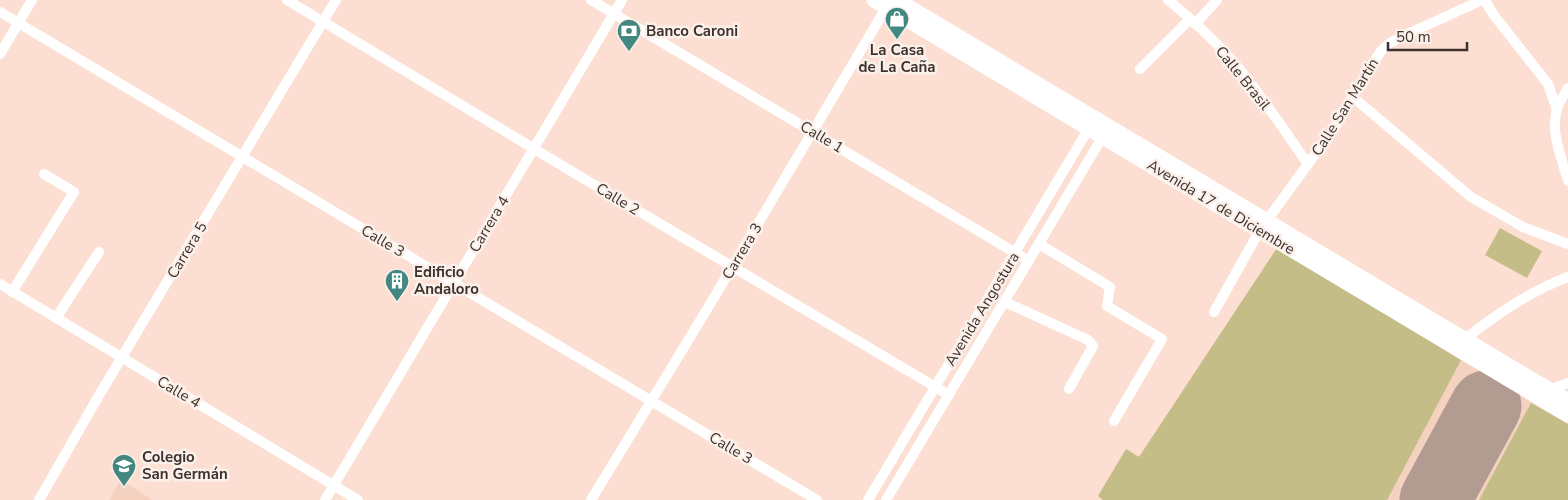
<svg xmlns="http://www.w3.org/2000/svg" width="1568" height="500" font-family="'Nunito Sans',sans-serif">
  <rect width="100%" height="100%" fill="#fcdfd2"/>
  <g fill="#f5d1c0">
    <polygon points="1277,248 1568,424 1568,500 1103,500 1098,496 1126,449 1139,457"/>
    <polygon points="121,480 143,494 152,500 109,500"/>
  </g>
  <g fill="#c4bd87">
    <polygon points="1500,228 1542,251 1527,278 1485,255"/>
    <polygon points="1277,248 1461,360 1387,500 1103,500 1098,496 1126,449 1139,457"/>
    <polygon points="1531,403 1568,424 1568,500 1479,500"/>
  </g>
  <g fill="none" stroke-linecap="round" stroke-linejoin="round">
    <polyline stroke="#b29c92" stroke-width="71" points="1435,500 1486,406"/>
    <g stroke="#fff" stroke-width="10">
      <polyline points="287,0 576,174 949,395"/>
      <polyline points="591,0 1029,261"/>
      <path d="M1168 0C1190 18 1211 37 1230 58 1259 91 1283 129 1308 164"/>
      <polyline points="1485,0 1493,14 1548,84 1557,110"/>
      <polyline points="0,12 817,500"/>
      <polyline points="1195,24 1217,0"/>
      <polyline points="0,54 32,0"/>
      <polyline points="1140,69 1190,19"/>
      <path d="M1568 88C1564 95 1559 102 1557 109 1550 132 1562 159 1568 181"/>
      <polyline points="1353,97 1471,197 1523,227 1568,244"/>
      <polyline points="1039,244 1110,287 1107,306 1162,339 1114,421"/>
      <polyline points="0,284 358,500"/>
      <polyline points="12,292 74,192 44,174"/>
      <polyline points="1005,302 1088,340 1093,346 1069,389"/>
      <polyline points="1214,312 1260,230 1337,124 1361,82 1381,51 1390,43 1403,36 1482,0"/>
      <polyline points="56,318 99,252"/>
      <path d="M1465 339C1497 314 1529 292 1568 277"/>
      <polyline points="1550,390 1568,383"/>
      <polyline points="39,500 98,397 336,0"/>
      <polyline points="325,500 622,0"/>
      <polyline points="591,500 709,306 889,3"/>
      <polyline points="868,500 1092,123"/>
      <polyline points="886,500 1106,131"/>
    </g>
    <g stroke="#fff" stroke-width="15">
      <polyline points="874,0 1568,415"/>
      <polyline points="897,0 1568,401"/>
    </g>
  </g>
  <defs>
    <symbol id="shop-pin" viewBox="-11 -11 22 30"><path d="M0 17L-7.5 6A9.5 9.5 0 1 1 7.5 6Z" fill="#428881" stroke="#fcf0eb"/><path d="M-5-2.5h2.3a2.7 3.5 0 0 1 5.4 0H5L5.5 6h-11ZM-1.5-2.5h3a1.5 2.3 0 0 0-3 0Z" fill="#fff"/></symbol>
    <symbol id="bank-pin" viewBox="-11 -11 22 30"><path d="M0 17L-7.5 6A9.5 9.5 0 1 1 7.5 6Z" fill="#428881" stroke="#fcf0eb"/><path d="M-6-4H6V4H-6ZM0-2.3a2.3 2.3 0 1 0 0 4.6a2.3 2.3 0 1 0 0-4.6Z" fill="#fff"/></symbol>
    <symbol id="building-pin" viewBox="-11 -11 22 30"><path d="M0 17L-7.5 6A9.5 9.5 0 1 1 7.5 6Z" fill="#428881" stroke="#fcf0eb"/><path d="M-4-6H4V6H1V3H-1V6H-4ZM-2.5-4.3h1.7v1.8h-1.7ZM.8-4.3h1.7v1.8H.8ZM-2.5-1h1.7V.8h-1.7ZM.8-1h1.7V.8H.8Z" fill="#fff"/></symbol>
    <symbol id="school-pin" viewBox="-11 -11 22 30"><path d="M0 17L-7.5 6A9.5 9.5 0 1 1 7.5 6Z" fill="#428881" stroke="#fcf0eb"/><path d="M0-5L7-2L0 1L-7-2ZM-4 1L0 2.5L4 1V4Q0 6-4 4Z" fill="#fff"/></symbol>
  </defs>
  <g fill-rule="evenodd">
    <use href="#shop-pin" x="883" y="5" width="28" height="38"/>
    <use href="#bank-pin" x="615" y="17" width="28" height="38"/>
    <use href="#building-pin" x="383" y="267" width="28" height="38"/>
    <use href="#school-pin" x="110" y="452" width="28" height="38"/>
  </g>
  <g text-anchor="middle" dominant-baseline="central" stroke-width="5" stroke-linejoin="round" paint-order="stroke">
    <g font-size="15" font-weight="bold" fill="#3d322d" stroke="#fcf0eb" text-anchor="start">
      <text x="646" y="31">Banco Caroni</text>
      <text x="897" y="50" text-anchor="middle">La Casa<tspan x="897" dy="17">de La Caña</tspan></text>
      <text x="414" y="272">Edificio<tspan x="414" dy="17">Andaloro</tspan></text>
      <text x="142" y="457">Colegio<tspan x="142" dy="17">San Germán</tspan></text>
    </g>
    <g font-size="15" fill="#3d322d" stroke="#fcf0eb">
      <text transform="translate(1243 78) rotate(51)">Calle Brasil</text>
      <text transform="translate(1345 107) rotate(-58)">Calle San Martín</text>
      <text transform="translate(822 137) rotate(31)">Calle 1</text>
      <text transform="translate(618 199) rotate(31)">Calle 2</text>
      <text transform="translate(1221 207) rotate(31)">Avenida 17 de Diciembre</text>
      <text transform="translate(489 224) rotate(-59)">Carrera 4</text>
      <text transform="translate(383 241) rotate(31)">Calle 3</text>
      <text transform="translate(187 250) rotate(-59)">Carrera 5</text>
      <text transform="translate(742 251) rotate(-59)">Carrera 3</text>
      <text transform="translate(982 309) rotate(-59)">Avenida Angostura</text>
      <text transform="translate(179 392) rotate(31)">Calle 4</text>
      <text transform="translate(731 448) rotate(31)">Calle 3</text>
    </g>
  </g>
  <path d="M1388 42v8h79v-8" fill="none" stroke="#3d322d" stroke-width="2.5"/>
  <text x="1396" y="42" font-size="15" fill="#3d322d" stroke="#fcf0eb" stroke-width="4" paint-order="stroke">50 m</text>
</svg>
